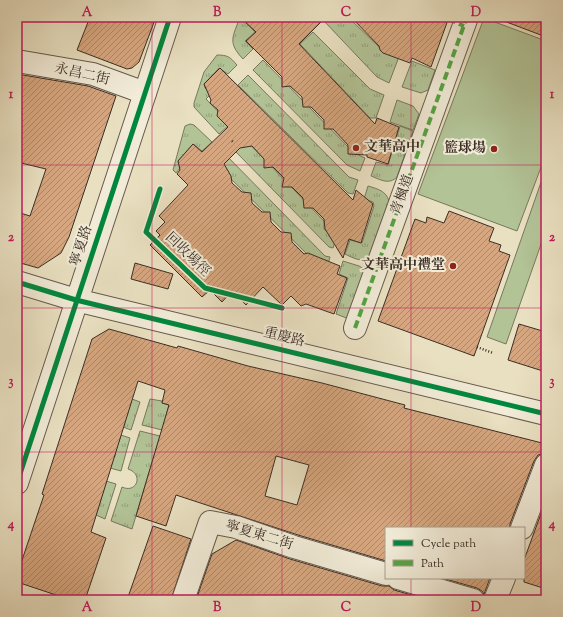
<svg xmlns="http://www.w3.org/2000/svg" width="563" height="617" font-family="'Sorts Mill Goudy','Noto Serif TC',serif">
  <defs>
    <pattern id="grass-tufts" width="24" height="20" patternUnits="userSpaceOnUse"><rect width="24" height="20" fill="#b2c396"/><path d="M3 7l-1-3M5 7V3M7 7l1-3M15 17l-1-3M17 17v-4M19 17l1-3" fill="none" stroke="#929f7a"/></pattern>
    <pattern id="building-hatch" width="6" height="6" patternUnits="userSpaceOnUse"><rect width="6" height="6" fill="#d5a67f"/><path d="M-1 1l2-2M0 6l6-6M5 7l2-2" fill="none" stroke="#ae8868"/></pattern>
  </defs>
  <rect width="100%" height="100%" fill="#e9e0c1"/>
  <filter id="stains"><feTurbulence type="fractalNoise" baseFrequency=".005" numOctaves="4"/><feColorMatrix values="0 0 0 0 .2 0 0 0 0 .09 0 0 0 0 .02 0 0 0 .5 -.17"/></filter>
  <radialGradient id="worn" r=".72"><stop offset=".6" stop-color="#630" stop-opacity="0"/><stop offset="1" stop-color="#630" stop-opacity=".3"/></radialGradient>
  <g fill="url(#grass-tufts)" stroke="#77785e">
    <path d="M240 17H250L245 22 255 32 245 41 253 49 243 59C227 42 233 37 240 17Z"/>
    <polygon points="328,17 348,17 379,47 383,53 400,54 389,83 377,77 324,21"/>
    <polygon points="313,32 370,89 384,95 376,118 370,118 300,44"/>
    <path d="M217 55C228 55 230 57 237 65L228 74 219 68 204 84 205 88 211 94 206 99 230 124 219 134 194 107V103L204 72Z"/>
    <polygon points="263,60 354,153 365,158 360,171 347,165 253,70"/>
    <polygon points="412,61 435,70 428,90 421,93 402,87"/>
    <polygon points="248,75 349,177 358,180 353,194 348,193 238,85"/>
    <polygon points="397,100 413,106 419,114 413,130 390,122"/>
    <polygon points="190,124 194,125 212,142 202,151 193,144 178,161 180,168 176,173 173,170 185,126"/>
    <path d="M400 126 413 131 397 177C389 185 381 180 371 176L376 162 388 165Z"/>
    <polygon points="240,134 324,221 324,229 330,234 337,236 333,248 329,247 236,152 243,145"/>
    <polygon points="223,152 325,256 330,257 326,271 323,270 213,161"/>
    <path d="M368 186C378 189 386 191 389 201L369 257C362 263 353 258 345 254L350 240 362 243 374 206 373 202 364 199Z"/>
    <polygon points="343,261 359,266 364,269 364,273 349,319 336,314 348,278 339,274"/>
    <polygon points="132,399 140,402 131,430 123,427"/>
    <polygon points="150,399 162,401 162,403 169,405 162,430 142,425"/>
    <path d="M140 431 160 436 132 529 111 521 122 487C137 494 144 474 128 469Z"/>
    <polygon points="121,435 130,438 121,471 110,468"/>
    <polygon points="106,481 116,484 105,519 96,515"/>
  </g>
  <g fill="#b2c396" stroke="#77785e">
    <polygon points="484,18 546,41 546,154 517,231 418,194"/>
    <polygon points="546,168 546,230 506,344 487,337"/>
  </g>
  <g fill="url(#building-hatch)" stroke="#3c2e26" fill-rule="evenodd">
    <polygon points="90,17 156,17 139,62 132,68 127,69 77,50"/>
    <polygon points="240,17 326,17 299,44 375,124 377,118 399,127 388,164 367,157 367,155 348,154 348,145 333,129 324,129 324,120 311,107 303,107 302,97 290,86 282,87 282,77 246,41 256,32"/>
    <polygon points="351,17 449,17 431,67 412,58 410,63 383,53 380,50 379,46"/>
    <polygon points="496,17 546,17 546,37 496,18"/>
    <polygon points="220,68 353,200 356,190 373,204 361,243 349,239 343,258 325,229 324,219 313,208 304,208 303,198 292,187 282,187 284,178 273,167 264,168 264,159 252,146 240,148 224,164 231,176 232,183 242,192 251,193 252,203 262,212 270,212 271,222 281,232 291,233 292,242 304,254 308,253 340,266 337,274 347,278 334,314 306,304 301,306 291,296 282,305 263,287 246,305 232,291 222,302 210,290 202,297 150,245 160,235 156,231 165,222 159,216 188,185 177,174 180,170 178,161 193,144 202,152 228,127 217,116 218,110 210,103 211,100 204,84"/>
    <polygon points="17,74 88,86 116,96 69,237 61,253 38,268 17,262 17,212 30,216 46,169 17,162"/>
    <polygon points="449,211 494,228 489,241 501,245 499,251 510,255 474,356 378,321 415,219 426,223 427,217 444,223"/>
    <polygon points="135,263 173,274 168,289 131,279"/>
    <polygon points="519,324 546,332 546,372 508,360"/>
    <path d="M109 329 177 348 178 346 248 366 322 383 405 405 404 408 546 444V453L538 455 534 461 510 524V528H386V561L298 535 176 495 166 526 136 516 169 405 162 403 165 390 138 381 91 532 106 538 85 600H71L17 582V575L44 495 42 494 92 339ZM276 456 309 465 297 505 265 496Z"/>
    <polygon points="546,500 546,589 524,582 524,560"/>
    <polygon points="153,526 191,539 171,600 127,600"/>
    <polygon points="236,540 290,559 382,586 389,586 394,590 429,600 196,600 212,554"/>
    <polygon points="442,578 490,578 484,594 482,591 477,588"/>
  </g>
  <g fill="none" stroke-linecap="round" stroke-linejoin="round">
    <defs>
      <g id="minor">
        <polyline points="17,61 93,74 145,93"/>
        <polyline points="17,282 76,300 546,414"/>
        <polyline points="355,328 467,17"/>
        <polyline points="17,483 170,17"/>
        <polyline points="522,528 546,465"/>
        <polyline points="398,578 473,600"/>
        <polyline points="183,600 210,522 236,527 294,547 386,574"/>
        <polyline points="495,600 504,578"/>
      </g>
    </defs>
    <use href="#minor" stroke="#675a4d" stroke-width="24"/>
    <g stroke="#3c2e26" stroke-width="2.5" stroke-dasharray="1 2" stroke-linecap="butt">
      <polyline points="232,141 233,142"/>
      <polyline points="477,347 493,353"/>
    </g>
    <use href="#minor" stroke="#f1ebd7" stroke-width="22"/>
    <g stroke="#54a442" stroke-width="4" stroke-dasharray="8 4" stroke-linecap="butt">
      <polyline points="448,19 464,26"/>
      <polyline points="355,328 467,17"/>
    </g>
    <defs>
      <g id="cycleway">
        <polyline points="160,189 146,232 205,288 282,308"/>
        <polyline points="17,282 76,300 546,414"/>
        <polyline points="17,483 170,17"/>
      </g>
    </defs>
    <use href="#cycleway" stroke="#f1ebd7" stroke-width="8"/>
    <use href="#cycleway" stroke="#00873e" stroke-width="5"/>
  </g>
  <path fill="none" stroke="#c2185b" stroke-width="1" stroke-opacity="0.55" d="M152 17V600M282 17V600M411 17V528M17 165H546M17 308H546M17 452H546M411 578V600"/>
  <g fill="#8f2418" stroke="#f1ebd7" stroke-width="1.5">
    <circle cx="356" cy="148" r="4"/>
    <circle cx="494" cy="149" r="4"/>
    <circle cx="453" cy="266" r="4"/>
  </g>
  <g text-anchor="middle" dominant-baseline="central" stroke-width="4" stroke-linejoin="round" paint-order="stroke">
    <g font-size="14" fill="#3c2e26" stroke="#f1ebd7">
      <text transform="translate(82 75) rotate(13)">永昌二街</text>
      <text transform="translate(403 195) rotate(-70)">青楓道</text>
      <text transform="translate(82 246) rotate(-72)">寧夏路</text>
      <text transform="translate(187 255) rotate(44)">回收場徑</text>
      <text transform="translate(284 338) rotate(14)">重慶路</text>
      <text transform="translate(259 536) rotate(17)">寧夏東二街</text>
    </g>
    <g font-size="14" font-weight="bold" fill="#3c2e26" stroke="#f1ebd7" text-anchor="end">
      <text x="364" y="148" text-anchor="start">文華高中</text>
      <text x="486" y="149">籃球場</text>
      <text x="445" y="266">文華高中禮堂</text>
    </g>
  </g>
  <rect width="563" height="617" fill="none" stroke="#e9e0c1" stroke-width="44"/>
  <rect x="385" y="527" width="140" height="52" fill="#f1ebd7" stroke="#a99f90"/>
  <rect x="393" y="540" width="20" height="6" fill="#00873e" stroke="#a99f90"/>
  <text x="421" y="547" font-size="12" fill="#3c2e26">Cycle path</text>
  <rect x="393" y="560" width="20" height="6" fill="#54a442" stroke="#a99f90"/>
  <text x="421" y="567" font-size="12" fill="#3c2e26">Path</text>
  <rect x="22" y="22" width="519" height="573" fill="none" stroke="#c2185b" stroke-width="1.5"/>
  <g font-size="13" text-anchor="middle" font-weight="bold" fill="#c2185b">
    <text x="87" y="16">A</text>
    <text x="217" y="16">B</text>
    <text x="346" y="16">C</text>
    <text x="476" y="16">D</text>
    <text x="11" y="98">1</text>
    <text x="552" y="98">1</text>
    <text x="11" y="241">2</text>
    <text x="552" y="241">2</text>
    <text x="11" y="385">3</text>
    <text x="552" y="385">3</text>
    <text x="11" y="528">4</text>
    <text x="552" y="528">4</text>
    <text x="87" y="611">A</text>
    <text x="217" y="611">B</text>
    <text x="346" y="611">C</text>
    <text x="476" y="611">D</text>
  </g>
  <rect width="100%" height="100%" filter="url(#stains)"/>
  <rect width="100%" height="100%" fill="url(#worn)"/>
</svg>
